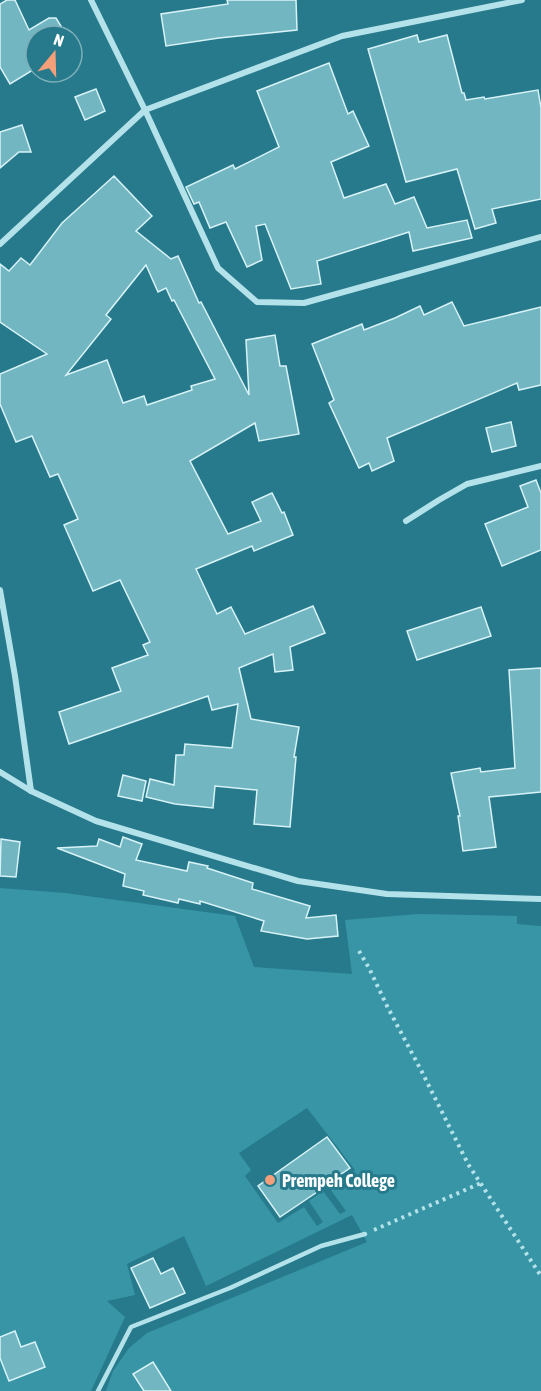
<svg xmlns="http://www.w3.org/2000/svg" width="541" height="1391" font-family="'Asap Condensed',sans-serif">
  <rect width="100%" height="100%" fill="#267a8b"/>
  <path fill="#3795a5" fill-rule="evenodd" d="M0 888 65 893 235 916 254 967 352 974 345 920 418 914 517 916V924L541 926V1391H106L113 1371 129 1348 147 1333 367 1242 352 1215 206 1286 184 1236 127 1264 135 1295 107 1301 125 1317 91 1391H0ZM307 1108 355 1170 330 1189 346 1211 340 1214 323 1191 309 1201 323 1222 317 1226 304 1207 278 1223 245 1176 251 1170 239 1153Z"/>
  <g fill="#72b6c1" stroke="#d8f3f8" stroke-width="1.5" fill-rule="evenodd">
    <polygon points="7,0 15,0 29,30 49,18 56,18 67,36 36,36 36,68 10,84 0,67 0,4"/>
    <polygon points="227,0 296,0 297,30 219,38 166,46 161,14 228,4"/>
    <polygon points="417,35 419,42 447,35 462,93 464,93 466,100 484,97 485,99 538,90 541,108 541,199 492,209 496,223 475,229 457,169 406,182 368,49"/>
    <polygon points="329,63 348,114 353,111 369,146 331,162 344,198 386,184 395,204 414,197 427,228 467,220 472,238 413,251 409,232 317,261 321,284 291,289 265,224 256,226 262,260 247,267 226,222 210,228 199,202 194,204 186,187 233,165 235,169 279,147 257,91"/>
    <polygon points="96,89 105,111 85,120 75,97"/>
    <polygon points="22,125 31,152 19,152 0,168 0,132"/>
    <path d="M114 176 152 216 136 231 171 259 178 256 199 303 201 302 249 395 246 340 275 335 280 366H286L299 434 259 441 255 423 190 461 228 534 261 521 252 502 272 493 282 513 284 512 293 535 254 551 252 546 196 569 217 614 231 607 245 634 313 606 325 633 290 647 293 670 275 672 273 654 239 668 251 719 299 727 294 757H296L290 827 254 824 257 790 215 786 213 808 175 804 146 797 150 779 174 785 176 755H184L185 744 232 748 238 704 212 710 208 696 69 744 59 712 121 691 112 668 148 655 143 645 150 642 120 580 93 591 64 525 78 519 58 474 50 477 32 436 16 442 0 404V374L47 354 0 322V264L9 271 21 258 30 265 62 223ZM146 265 158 292 166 288 172 301 174 300 215 379 191 386 192 390 147 405 144 396 123 403 107 360 66 375 111 319 106 315Z"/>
    <polygon points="452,302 464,326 541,307 541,385 519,390 517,383 387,438 394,461 372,471 369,463 359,468 329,403 334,400 312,344 362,324 364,330 395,318 420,306 424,315"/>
    <polygon points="511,422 516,446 492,452 486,428"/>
    <polygon points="536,480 541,493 541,550 502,566 485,524 528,507 520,486"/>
    <polygon points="481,607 491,636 417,660 407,631"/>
    <polygon points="541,668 541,792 489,797 496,847 463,851 458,816 460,816 451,773 480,768 481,772 515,768 509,670"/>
    <polygon points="123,775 146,781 142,801 118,796"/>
    <polygon points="123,837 142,844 136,860 187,871 189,862 208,866 207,868 253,883 252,889 310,906 306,918 336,915 338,936 307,939 261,931 264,921 200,901 200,904 179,899 178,903 143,895 144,891 123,886 125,874 57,848 97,846 99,839 120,847"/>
    <polygon points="1,839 20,842 16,877 0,876"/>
    <polygon points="327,1137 350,1168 328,1183 329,1184 280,1217 258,1186"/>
    <polygon points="153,1258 161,1274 173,1268 185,1293 150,1308 131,1268"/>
    <polygon points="15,1331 21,1347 35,1342 45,1367 9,1381 0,1358 0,1337"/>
    <polygon points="153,1362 171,1391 144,1391 133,1374"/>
  </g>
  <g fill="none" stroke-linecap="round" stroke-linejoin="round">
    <g stroke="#b4e2ea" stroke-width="4" stroke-dasharray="3 4.5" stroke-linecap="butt">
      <polyline points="359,951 369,968 387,1006 422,1072 468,1164 541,1276"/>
      <polyline points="374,1230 481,1183"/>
    </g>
    <polyline stroke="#b4e2ea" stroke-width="4.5" points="98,1391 131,1327 230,1288 321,1246 365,1234"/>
    <g stroke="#b4e2ea" stroke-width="6">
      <polyline points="91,0 145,110 218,268 257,302 304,303 541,237"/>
      <polyline points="0,244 145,110 342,36 522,0"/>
      <polyline points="406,521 439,500 467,484 541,466"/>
      <polyline points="0,590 15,676 31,791"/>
      <polyline points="0,772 31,791 96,821 298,881 387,894 541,899"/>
    </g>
  </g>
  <circle fill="#f39f79" stroke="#267a8b" stroke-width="2" cx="270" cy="1180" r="6"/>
  <g text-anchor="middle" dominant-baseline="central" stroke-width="6" stroke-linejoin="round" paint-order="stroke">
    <g font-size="18" font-weight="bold" fill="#fff" stroke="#267a8b" text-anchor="start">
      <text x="282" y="1180">Prempeh College</text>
    </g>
  </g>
  <g transform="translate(54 54) rotate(19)"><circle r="28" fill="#267a8b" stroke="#7dafb9" stroke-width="1.5"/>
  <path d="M0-4.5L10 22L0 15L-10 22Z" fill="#f39f79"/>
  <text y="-9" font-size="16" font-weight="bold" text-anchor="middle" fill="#ffffff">N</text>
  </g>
</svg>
